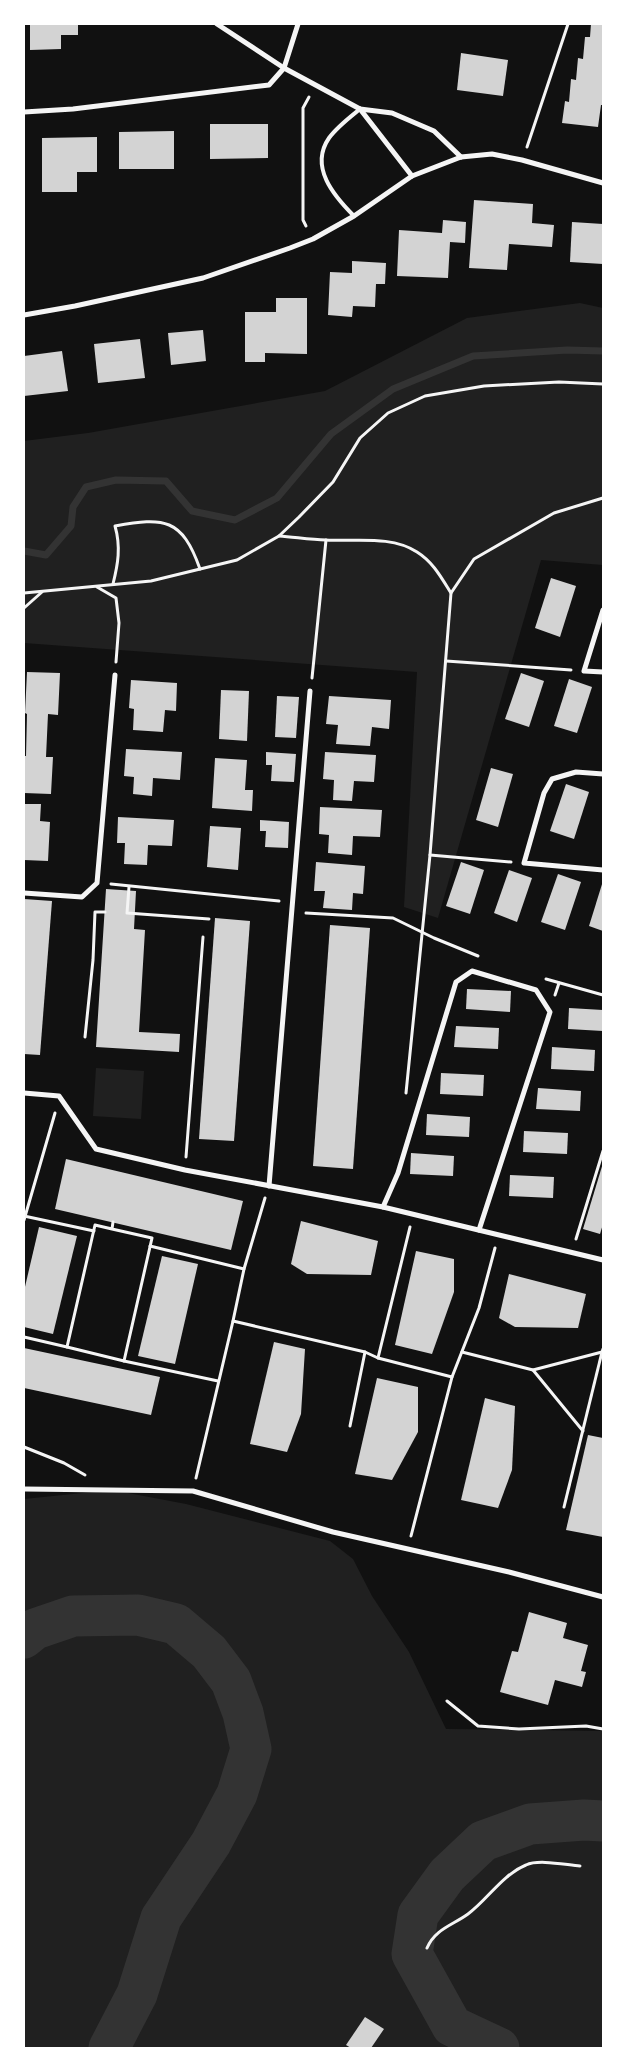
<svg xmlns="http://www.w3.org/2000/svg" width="627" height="2072" font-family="'Archivo Narrow',sans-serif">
  <rect width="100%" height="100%" fill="#111"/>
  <g fill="#202020">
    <polygon points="580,303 603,308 603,565 541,560 438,918 404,907 417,672 24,643 24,441 88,433 325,391 467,318"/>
    <polygon points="96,1068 144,1071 141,1119 93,1116"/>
    <polygon points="112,1490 186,1504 330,1541 353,1559 372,1596 409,1652 446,1729 603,1731 603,2048 24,2048 24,1499"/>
  </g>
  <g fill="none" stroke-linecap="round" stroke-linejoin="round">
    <polyline stroke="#333" stroke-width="7" points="24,551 46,555 71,526 73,507 86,487 116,480 166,481 192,511 235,520 277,498 331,434 393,389 473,356 567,350 603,351"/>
    <g stroke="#333" stroke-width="41">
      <polyline points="24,1638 35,1629 73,1616 138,1615 176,1624 209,1652 231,1681 243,1713 251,1749 237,1794 211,1843 161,1918 137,1994 109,2048"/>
      <polyline points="499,2048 452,2026 412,1954 418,1915 447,1875 483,1841 530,1824 584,1820 603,1821"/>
    </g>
  </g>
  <g fill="#d3d3d3">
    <polygon points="30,24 78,24 78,35 61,35 61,49 30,50"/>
    <polygon points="591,24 603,24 603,105 601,105 598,127 562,123 565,101 569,102 571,79 576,80 578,58 583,59 585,37 590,37"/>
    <polygon points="461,53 508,60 503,96 457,90"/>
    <polygon points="210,124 268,124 268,158 210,159"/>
    <polygon points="174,131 174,169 119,169 119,132"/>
    <polygon points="97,137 97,172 77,172 77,192 42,192 42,138"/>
    <polygon points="474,200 533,204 532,223 554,225 552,247 509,244 507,270 469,268"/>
    <polygon points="443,220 466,222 465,243 450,242 448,278 397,276 399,230 442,233"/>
    <polygon points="572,222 603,224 603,264 570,262"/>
    <polygon points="352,261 386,263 385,284 376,284 375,307 353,306 352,317 328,315 330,272 352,273"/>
    <polygon points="276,298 307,298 307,354 265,353 265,362 245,362 245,312 276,312"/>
    <polygon points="203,330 206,361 171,365 168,333"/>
    <polygon points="140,339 145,378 98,383 94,344"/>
    <polygon points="62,351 68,391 24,396 24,356"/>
    <polygon points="551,578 576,586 560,637 535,628"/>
    <polygon points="27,672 60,673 58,715 48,714 46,757 53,757 51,794 24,793 24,756 26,756 27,714 25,713"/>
    <polygon points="521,673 544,681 529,727 505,719"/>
    <polygon points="569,679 592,687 577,733 554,726"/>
    <polygon points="131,680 177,683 176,711 165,710 163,732 133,730 134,709 129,708"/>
    <polygon points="221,690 249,691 247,741 219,739"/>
    <polygon points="277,696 299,697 296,738 275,737"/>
    <polygon points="329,696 391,700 389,729 372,727 370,746 336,744 338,725 326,724"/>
    <polygon points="126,749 182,752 180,780 153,778 152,796 133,794 134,777 124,776"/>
    <polygon points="266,752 296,754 294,782 271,781 272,765 266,765"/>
    <polygon points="325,752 376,755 374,782 354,781 352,801 333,800 334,780 323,779"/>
    <polygon points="215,758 247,760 245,790 253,790 252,811 212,808"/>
    <polygon points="491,768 513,774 498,827 476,820"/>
    <polygon points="566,784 589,792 574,839 550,831"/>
    <polygon points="24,804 41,804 40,821 50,822 48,861 24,860"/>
    <polygon points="320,807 382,810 380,837 353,836 352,855 328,853 329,835 319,834"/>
    <polygon points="118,817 174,820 172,846 148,845 147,865 124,864 125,843 117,843"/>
    <polygon points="260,820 289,822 288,848 265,847 266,831 260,831"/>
    <polygon points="210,826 241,828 238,870 207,867"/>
    <polygon points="316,862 365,866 363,894 353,893 352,910 323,908 325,891 314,891"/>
    <polygon points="461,862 484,870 470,914 446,906"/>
    <polygon points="509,870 532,878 517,922 494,913"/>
    <polygon points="558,874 581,882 565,930 541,922"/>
    <polygon points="603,881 603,931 589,926"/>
    <polygon points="106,889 136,891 134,929 145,930 139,1032 180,1034 179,1052 96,1047"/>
    <polygon points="24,899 52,901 40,1055 24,1054"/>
    <polygon points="215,918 250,921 234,1141 199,1139"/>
    <polygon points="330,925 370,928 353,1169 313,1166"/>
    <polygon points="467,989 511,991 510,1012 466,1009"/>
    <polygon points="569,1008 603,1010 603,1031 568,1029"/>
    <polygon points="456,1026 499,1028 498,1049 454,1047"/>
    <polygon points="552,1047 595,1050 594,1071 551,1069"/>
    <polygon points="441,1073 484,1075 483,1096 440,1094"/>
    <polygon points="538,1088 581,1091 580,1111 536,1109"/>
    <polygon points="427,1114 470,1117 469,1137 426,1135"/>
    <polygon points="524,1131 568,1133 567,1154 523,1152"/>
    <polygon points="411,1153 454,1156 453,1176 410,1174"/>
    <polygon points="66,1159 243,1201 231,1250 55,1209"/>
    <polygon points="603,1163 603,1224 600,1234 583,1229"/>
    <polygon points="510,1175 554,1177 553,1198 509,1196"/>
    <polygon points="301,1221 378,1241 371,1275 307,1274 291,1264"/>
    <polygon points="39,1227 77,1236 53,1334 24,1327 24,1291"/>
    <polygon points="416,1251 454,1259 454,1292 432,1354 395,1345"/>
    <polygon points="162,1256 198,1264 175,1364 138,1356"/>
    <polygon points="509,1274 586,1294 578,1328 515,1327 499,1318"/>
    <polygon points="274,1342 305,1349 301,1414 287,1452 250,1444"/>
    <polygon points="24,1348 160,1377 151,1415 24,1388"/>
    <polygon points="377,1378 418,1387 418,1432 392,1480 355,1474"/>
    <polygon points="485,1398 515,1406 512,1470 498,1508 461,1500"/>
    <polygon points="588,1435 603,1438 603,1537 566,1530"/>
    <polygon points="529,1612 567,1623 563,1638 588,1645 581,1671 586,1672 582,1687 555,1680 548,1705 500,1692 512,1651 518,1652"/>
    <polygon points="365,2017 384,2029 371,2048 351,2048 346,2045"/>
  </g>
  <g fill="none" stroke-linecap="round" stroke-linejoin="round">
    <g stroke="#f5f5f5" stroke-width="3">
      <polyline points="527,147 568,24"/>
      <polyline points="306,226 303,220 303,108 309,97"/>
      <path d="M279 536C295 537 310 540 326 540 355 542 391 535 417 552 433 562 441 577 451 593L430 855 406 1093"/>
      <path d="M113 584C118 564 121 547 115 526 164 517 182 518 200 569"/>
      <polyline points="97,587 116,598 119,623 116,662"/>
      <polyline points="24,593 151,581 237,560 279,536 299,517 333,482 360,438 388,413 425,396 484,386 559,382 603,384"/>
      <polyline points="451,593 474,559 554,513 603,498"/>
      <polyline points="24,608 42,592"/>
      <polyline points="446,661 571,670"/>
      <polyline points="312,678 326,540"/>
      <polyline points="430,855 511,862"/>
      <polyline points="111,884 279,901"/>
      <polyline points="129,887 127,913 209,919"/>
      <polyline points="306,913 393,918 434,938 478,956"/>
      <polyline points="546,979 603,995"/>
      <polyline points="555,995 559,983"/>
      <polyline points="85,1037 93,960 95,912 105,912"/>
      <polyline points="186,1157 203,937"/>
      <polyline points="24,1216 94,1231"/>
      <polyline points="24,1220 55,1113"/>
      <polyline points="112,1229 152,1238 124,1361 67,1347 95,1225 112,1229 113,1222"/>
      <polyline points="576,1239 603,1151"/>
      <polyline points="150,1246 244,1269"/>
      <polyline points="233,1321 365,1352 378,1358 452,1377 479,1308 495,1248"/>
      <polyline points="24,1337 67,1347"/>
      <polyline points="462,1352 533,1370 602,1352 603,1349"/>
      <polyline points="378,1358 410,1227"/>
      <polyline points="124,1361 218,1381"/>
      <polyline points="533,1370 583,1431"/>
      <polyline points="350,1426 365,1352"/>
      <polyline points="24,1447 64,1463 85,1475"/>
      <polyline points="196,1478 233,1321 244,1269 265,1198"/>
      <polyline points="564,1507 602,1352"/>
      <polyline points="411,1536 452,1377"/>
      <polyline points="447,1701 478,1726 519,1729 586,1726 603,1729"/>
      <path d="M427 1948C435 1929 453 1925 468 1914 488 1899 502 1875 526 1865 539 1859 566 1865 580 1866"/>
    </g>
    <path stroke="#f5f5f5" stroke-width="4" d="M354 216C334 196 309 167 329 138 337 127 349 118 360 109"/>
    <g stroke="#f5f5f5" stroke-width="5">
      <polyline points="217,24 284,68 360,109 392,113 434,131 461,157"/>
      <polyline points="360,109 412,176"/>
      <polyline points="24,112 73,109 269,85 284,68 298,24"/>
      <polyline points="24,315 75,306 203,278 290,248 313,239 354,216 412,176 461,157 492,154 522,160 603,183"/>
      <polyline points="603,610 584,671 603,672"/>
      <polyline points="603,774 576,772 552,779 544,793 524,863 603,870"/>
      <polyline points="24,893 82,897 97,883 115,675"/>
      <polyline points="24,1093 59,1096 96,1149 185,1170 383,1207 603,1260"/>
      <polyline points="269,1186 310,691"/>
      <polyline points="383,1207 398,1173 456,982 472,971 536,990 550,1012 479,1230"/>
      <polyline points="24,1489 193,1491 333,1532 509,1572 603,1597"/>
    </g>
  </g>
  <rect width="627" height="2072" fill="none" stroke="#ffffff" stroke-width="50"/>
</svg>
